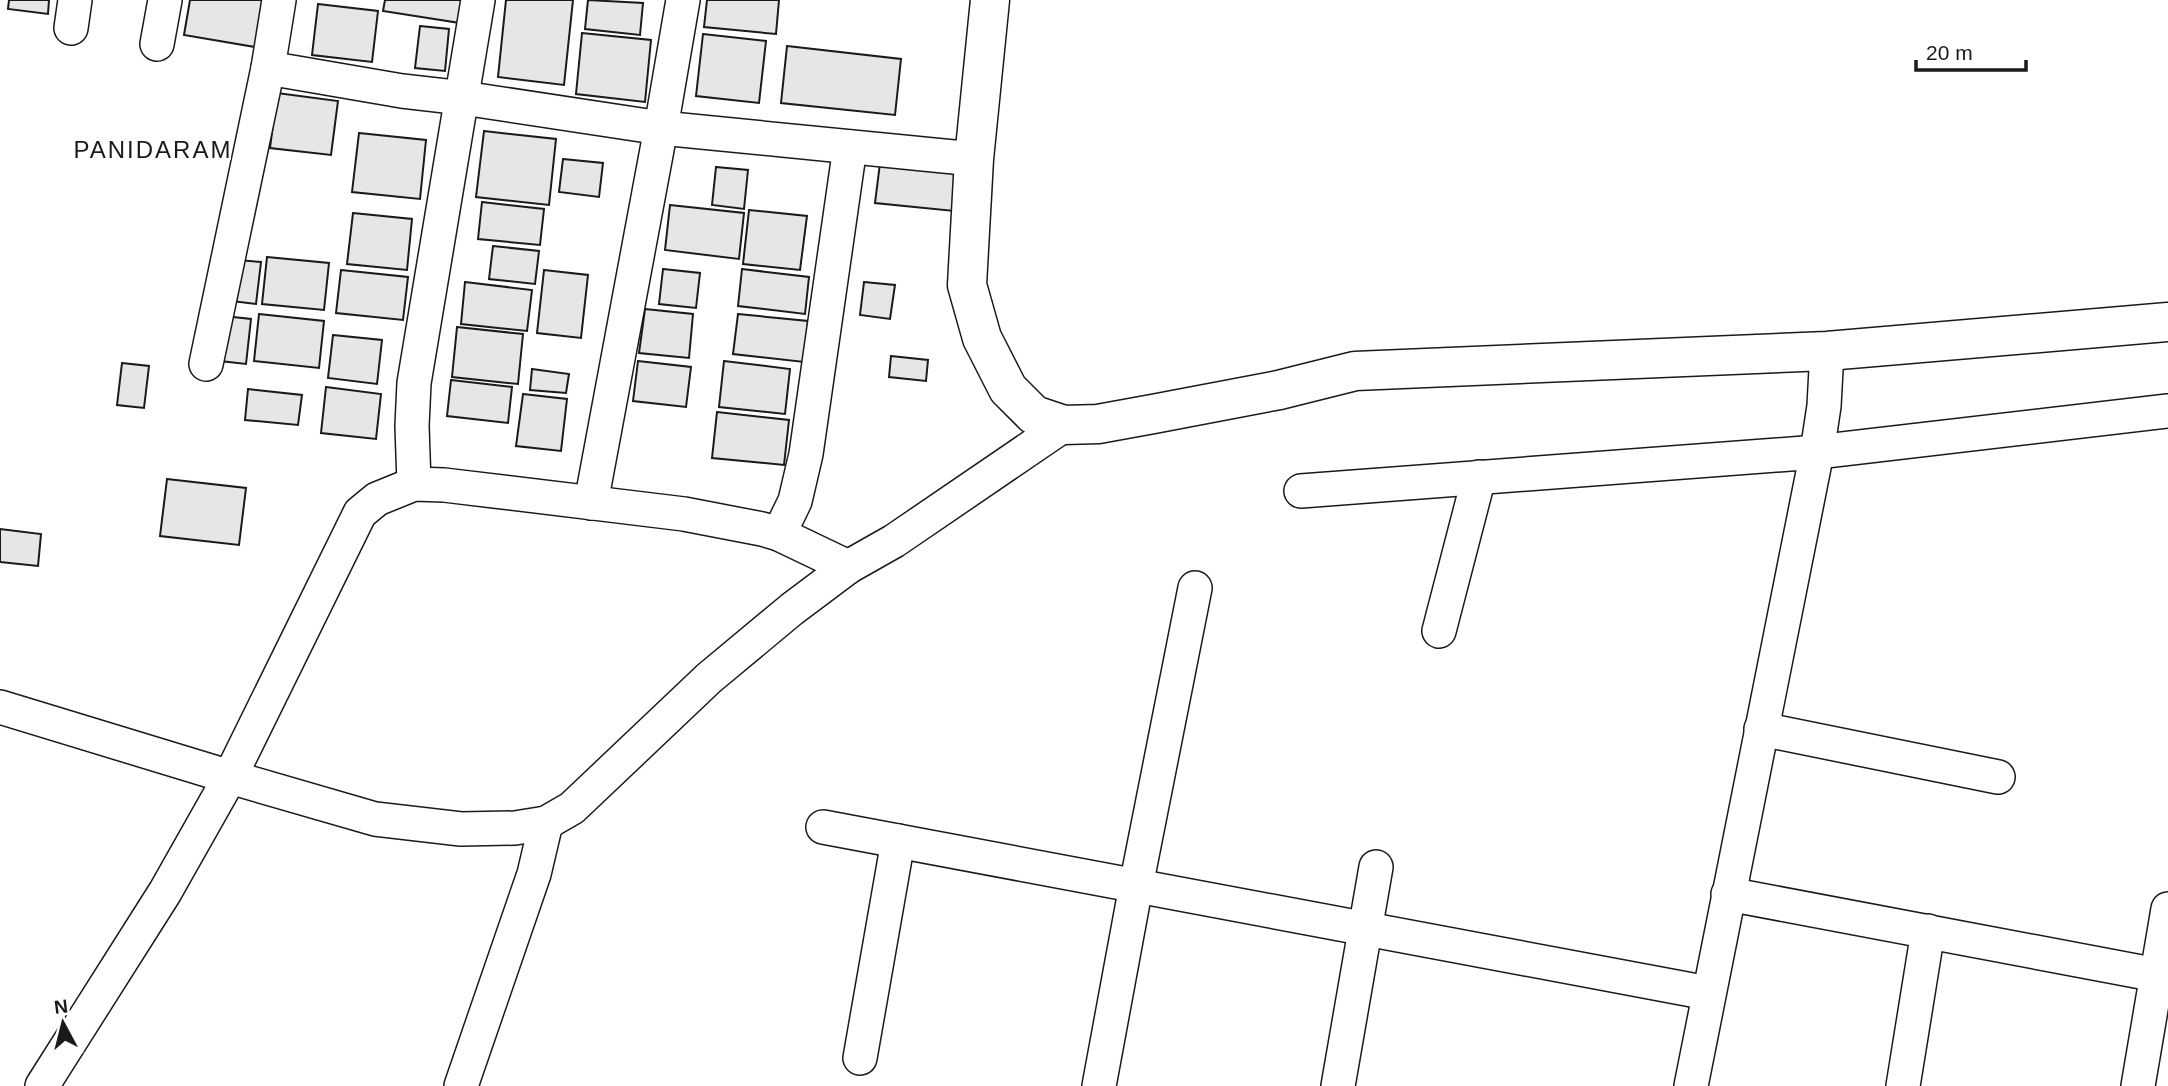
<svg xmlns="http://www.w3.org/2000/svg" width="2168" height="1086" font-family="Helvetica,sans-serif">
  <rect width="100%" height="100%" fill="#fff"/>
  <g fill="#e6e6e6" stroke="#1a1a1a" stroke-width="2">
    <polygon points="9,0 49,0 48,14 8,9"/>
    <polygon points="190,0 263,0 255,47 184,35"/>
    <polygon points="385,0 464,0 460,23 383,11"/>
    <polygon points="506,0 573,0 564,85 498,77"/>
    <polygon points="588,0 643,3 640,35 585,29"/>
    <polygon points="707,0 779,0 776,34 704,27"/>
    <polygon points="318,4 378,11 372,62 312,55"/>
    <polygon points="420,26 449,29 445,71 415,68"/>
    <polygon points="582,33 651,40 645,102 576,94"/>
    <polygon points="703,34 766,41 759,103 696,96"/>
    <polygon points="787,46 901,59 895,115 781,103"/>
    <polygon points="277,93 338,101 331,155 270,148"/>
    <polygon points="484,131 556,139 549,205 476,197"/>
    <polygon points="359,133 426,140 420,199 352,192"/>
    <polygon points="563,159 603,163 599,197 559,192"/>
    <polygon points="880,163 958,172 954,211 875,203"/>
    <polygon points="716,167 748,170 744,209 712,205"/>
    <polygon points="482,202 544,209 540,245 478,239"/>
    <polygon points="670,205 744,213 739,259 665,250"/>
    <polygon points="749,210 807,216 800,270 743,264"/>
    <polygon points="353,213 412,219 407,270 347,264"/>
    <polygon points="493,246 539,251 535,284 489,279"/>
    <polygon points="267,257 329,263 324,310 262,304"/>
    <polygon points="236,260 261,262 256,304 231,301"/>
    <polygon points="663,269 700,273 696,308 659,304"/>
    <polygon points="742,269 809,277 805,314 738,306"/>
    <polygon points="341,270 408,277 403,320 336,313"/>
    <polygon points="544,270 588,275 581,338 537,333"/>
    <polygon points="465,282 532,290 527,331 461,324"/>
    <polygon points="864,282 895,285 890,319 860,315"/>
    <polygon points="645,309 693,314 689,358 639,353"/>
    <polygon points="259,314 324,321 319,368 254,361"/>
    <polygon points="738,314 808,321 804,362 733,354"/>
    <polygon points="224,316 251,319 246,364 220,361"/>
    <polygon points="457,327 523,334 518,384 452,377"/>
    <polygon points="333,335 382,340 377,384 328,378"/>
    <polygon points="891,356 928,360 926,381 889,377"/>
    <polygon points="638,361 691,367 686,407 633,401"/>
    <polygon points="724,361 790,369 785,414 719,407"/>
    <polygon points="122,363 149,366 144,408 117,405"/>
    <polygon points="532,369 569,374 566,393 530,390"/>
    <polygon points="451,380 512,387 508,423 447,416"/>
    <polygon points="326,387 381,394 376,439 321,433"/>
    <polygon points="248,389 302,395 298,425 245,420"/>
    <polygon points="523,394 567,399 561,451 516,446"/>
    <polygon points="717,412 789,420 784,465 712,458"/>
    <polygon points="167,479 246,488 239,545 160,536"/>
    <polygon points="0,529 41,534 38,566 0,562"/>
  </g>
  <g fill="none" stroke-linecap="round" stroke-linejoin="round">
    <defs>
      <g id="minor">
        <polyline points="279,0 268,68 402,91 463,98 661,128 974,159"/>
        <polyline points="71,28 75,0"/>
        <polyline points="157,44 165,0"/>
        <polyline points="206,364 268,68"/>
        <polyline points="414,484 412,426 414,383 478,0"/>
        <polyline points="1301,491 1817,452 2168,411"/>
        <polyline points="591,503 661,128 683,0"/>
        <polyline points="779,534 795,501 806,454 850,147"/>
        <polyline points="1439,631 1479,477"/>
        <polyline points="0,707 230,777 360,513 377,499 414,484 444,485 684,514 762,529 779,534 848,567"/>
        <polyline points="1761,729 1998,777"/>
        <polyline points="823,827 1708,993"/>
        <polyline points="1728,894 2168,977"/>
        <polyline points="860,1058 898,841"/>
        <polyline points="42,1086 165,892 230,777 375,819 461,829 515,828 546,823 572,808 709,678 792,609 848,567 894,541 1064,425"/>
        <polyline points="461,1086 534,874 546,823"/>
        <polyline points="1099,1086 1136,886 1195,588"/>
        <polyline points="1338,1086 1376,867"/>
        <polyline points="1691,1086 1817,452 1824,406 1827,351"/>
        <polyline points="1903,1086 1928,931"/>
        <polyline points="2138,1086 2168,909"/>
      </g>
      <polyline id="secondary" points="990,0 974,159 967,285 982,338 1008,389 1034,415 1064,425 1098,424 1153,414 1279,390 1355,371 1827,351 2168,322"/>
    </defs>
    <use href="#minor" stroke="#1a1a1a" stroke-width="36"/>
    <use href="#secondary" stroke="#1a1a1a" stroke-width="41"/>
    <use href="#minor" stroke="#fff" stroke-width="33"/>
    <use href="#secondary" stroke="#fff" stroke-width="38"/>
  </g>
  <g text-anchor="middle" dominant-baseline="central" stroke-width="5" stroke-linejoin="round" paint-order="stroke">
    <g font-size="24" letter-spacing="2" fill="#1a1a1a" stroke="#fff">
      <text x="153" y="149">PANIDARAM</text>
    </g>
  </g>
  <g transform="translate(63 1023) rotate(353)" stroke="#ffffff" stroke-width="5" paint-order="stroke">
  <path d="M0-5L12 26L0 18L-12 26Z" fill="#1a1a1a"/>
  <text y="-10" font-size="19" font-weight="bold" text-anchor="middle" fill="#1a1a1a">N</text>
  </g>
  <path d="M1916 60v10h110v-10" fill="none" stroke="#1a1a1a" stroke-width="3.5"/>
  <text x="1926" y="60" font-size="21" fill="#1a1a1a" stroke="#ffffff" stroke-width="5" paint-order="stroke">20 m</text>
</svg>
